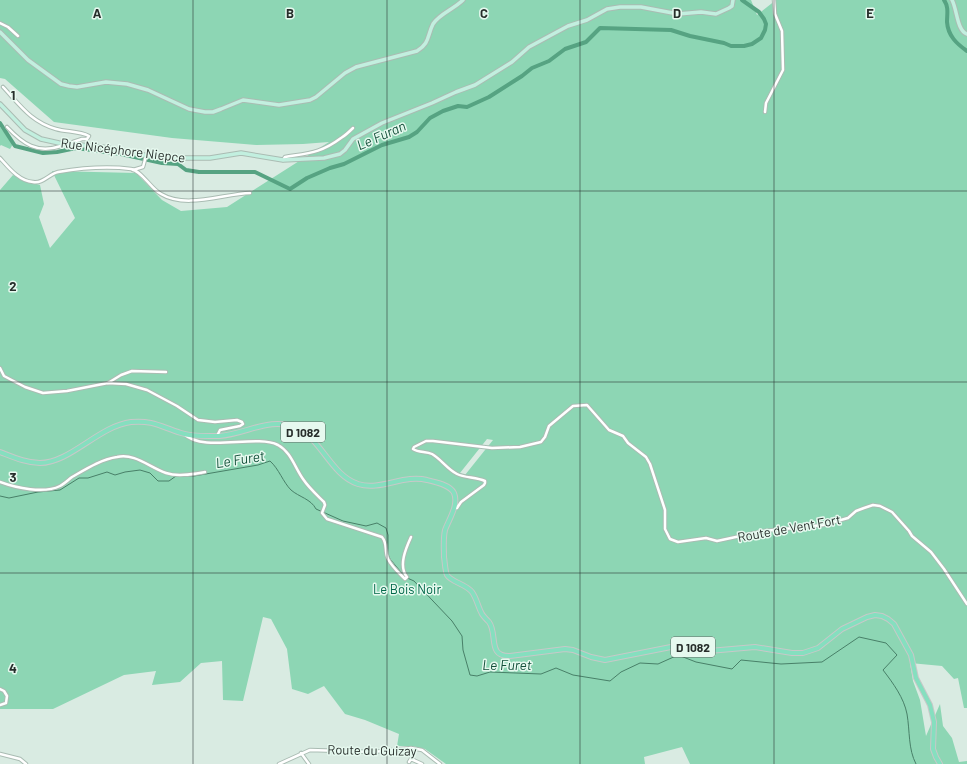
<svg xmlns="http://www.w3.org/2000/svg" width="967" height="764" font-family="Barlow,sans-serif">
  <rect width="100%" height="100%" fill="#d9ebe2"/>
  <g fill="#8dd6b4" fill-rule="evenodd">
    <path d="M0 0H751L757 15 776 0H967V708H964L958 678 954 679 942 666 910 663 913 681 920 700 926 736 940 704 943 726 952 738 959 762 967 761V764H690L682 747 644 757 645 764H446L425 749 412 746H397L399 734 365 720 345 714 324 686 308 694 292 689 287 649 271 619 263 617 243 701 223 700 222 661 201 663 180 682 152 685 156 671 124 675 53 709H0V190L13 175 26 181 40 185 44 204 39 217 50 248 75 218 52 171 136 173 162 200 181 211 227 207 329 142 303 144 256 145 172 138 54 122 5 79 0 78ZM487 439 493 440 465 475 460 473Z"/>
    <polygon points="0,127 13,144 10,149 1,145 0,146"/>
  </g>
  <g fill="none" stroke-linecap="round" stroke-linejoin="round">
    <g stroke="#488068" stroke-width="1">
      <path d="M181 476H194L258 465 270 461C279 469 283 482 291 490 299 497 311 499 316 509L343 521 366 526 377 523 386 528 388 535V554L390 559 405 577 414 581 452 621 462 636 463 650 470 675 477 676 490 672 541 674 556 668 573 675 610 681 621 672 640 663 658 664 678 655 696 662 732 669 741 660 781 664 822 662 859 637 886 643 897 655 883 670C893 683 904 698 907 714 910 731 908 749 916 764"/>
      <polyline points="0,496 9,498 38,492 60,490 79,478 88,478 107,472 115,475 125,472 140,470 150,473 158,481 169,481 176,476"/>
    </g>
    <g stroke="#56a382" stroke-width="4">
      <path d="M944 0C949 7 947 14 947 22 948 36 957 44 967 51"/>
      <polyline points="0,123 15,146 43,153 57,152 76,148 121,154 162,163 178,164 186,170 199,172 255,172 290,189 307,178 330,168 344,164 382,145 409,137 417,132 430,118 443,111 458,106 467,107 489,97 522,76 532,68 549,61 565,49 586,42 600,28 671,30 690,36 724,43 731,46 744,46 752,44 761,38 765,30 766,24 764,19 759,12 742,0"/>
    </g>
    <defs>
      <g id="street">
        <polyline points="0,23 8,27 18,36"/>
        <path d="M3 87C20 105 31 122 56 129 66 132 79 131 89 136L87 139H82L73 142 72 144"/>
        <polyline points="765,112 766,103 783,70 782,31 775,14 774,0"/>
        <path d="M7 127C23 144 37 154 61 146L63 143"/>
        <path d="M0 158C9 168 19 181 33 182 43 184 49 174 58 172 82 168 107 166 131 169 142 171 151 189 161 194 186 209 223 194 250 193"/>
        <path d="M283 160 285 157C309 153 321 153 341 138 346 135 349 132 353 128"/>
        <polyline points="133,170 143,167 146,156"/>
        <polyline points="0,368 4,376 25,387 43,393 67,391 108,383 126,384 147,390 177,406 198,420 215,422 237,420 242,422 243,424 240,426 220,430 217,436"/>
        <polyline points="108,383 121,375 132,371 166,372"/>
        <path d="M184 434C204 453 255 434 278 445 291 452 295 468 303 479 309 488 317 495 324 502L325 505 322 513 327 519 382 537C388 544 384 551 388 559 392 567 399 573 405 579L407 577C398 566 406 548 411 537"/>
        <path d="M0 482C16 488 44 494 60 486 64 484 68 480 72 477 86 469 102 459 117 457 135 453 149 467 166 473 178 477 193 474 205 472"/>
        <path d="M454 508H457L461 502 484 485 485 483V481C476 477 465 478 457 474 447 469 441 459 432 454 426 451 419 453 413 449L414 447 426 441H433L492 448 520 447 541 442 545 437 549 426 573 406 587 405 609 430 623 436 628 443 646 457 650 464 665 510V529L670 539 678 542 706 538 717 541 764 531 823 525 848 518 856 511 864 508 873 505 880 506 892 512 909 531 912 536 931 552 944 569 967 604"/>
        <polyline points="0,689 4,691 7,696 6,703 0,705"/>
        <polyline points="301,753 309,764"/>
        <polyline points="0,754 20,759 26,764"/>
        <polyline points="409,762 411,759 422,764"/>
        <polyline points="279,764 310,750 373,752 411,748 422,750 440,764"/>
      </g>
      <g id="secondary">
        <path d="M952 0C957 9 957 31 967 34"/>
        <path d="M0 32 28 60 61 84 69 86 77 87 106 82 127 84 148 90 189 109 205 112H213L221 109 243 100 279 105 310 100 316 97 345 73 356 67 417 51C430 43 427 36 433 24 439 14 454 9 463 0"/>
        <polyline points="0,104 25,130 41,139 59,143 102,147 149,156 184,158 210,158 241,153 283,160 324,158 340,154 345,150 353,139 382,123 432,103 456,92 475,85 512,62 529,47 568,26 587,20 607,9 620,7 641,7 678,14 701,12 716,14 729,8 732,6 733,0"/>
      </g>
      <path id="primary" d="M0 452C13 457 26 463 40 463 70 463 99 426 131 422 154 420 161 427 181 433 193 437 207 436 219 436 247 434 270 416 297 428 322 440 331 475 358 484 381 491 404 474 427 480 436 482 450 485 454 493 459 505 449 519 445 530 443 539 444 548 444 557 445 563 445 570 447 575 451 582 466 584 472 592 477 599 478 607 482 614 484 617 486 619 489 622 498 634 487 657 510 656L565 649 573 650 591 657 605 660 681 645 709 651 755 647 792 653H803L818 648 842 629 867 617 875 615 882 616 888 619 894 624 911 655 916 678 930 705 934 722 933 749 936 757 940 764"/>
    </defs>
    <use href="#street" stroke="#aabcb3" stroke-width="4.5"/>
    <use href="#secondary" stroke="#aabcb3" stroke-width="5.5"/>
    <use href="#primary" stroke="#c7c9c8" stroke-width="6"/>
    <use href="#street" stroke="#fff" stroke-width="2.5"/>
    <use href="#secondary" stroke="#c2efdf" stroke-width="3.5"/>
    <use href="#primary" stroke="#85dfbf" stroke-width="4"/>
  </g>
  <path fill="none" stroke="#272e2b" stroke-width="1" stroke-opacity="0.55" d="M193 0V764M387 0V764M580 0V764M774 0V764M0 191H967M0 382H967M0 573H967"/>
  <g text-anchor="middle" dominant-baseline="central" stroke-width="3" stroke-linejoin="round" paint-order="stroke">
    <g fill="#e6f9ef" stroke="#606b66" stroke-width="1">
      <rect x="281" y="422" width="44" height="20" rx="3"/>
      <rect x="671" y="637" width="44" height="20" rx="3"/>
    </g>
    <g font-size="12" font-weight="bold" fill="#272e2b">
      <text x="303" y="432">D 1082</text>
      <text x="693" y="647">D 1082</text>
    </g>
    <g font-size="13" fill="#272e2b" stroke="#e6f9ef">
      <text transform="translate(123 150) rotate(7)">Rue Nicéphore Niepce</text>
      <text transform="translate(789 528) rotate(-10)">Route de Vent Fort</text>
      <text transform="translate(372 750) rotate(1)">Route du Guizay</text>
    </g>
    <g font-size="13" fill="#006849" stroke="#e6f9ef">
      <text x="407" y="589">Le Bois Noir</text>
    </g>
    <g font-size="14" font-style="italic" fill="#13503a" stroke="#e6f9ef">
      <text transform="translate(381 135) rotate(-24)">Le Furan</text>
      <text transform="translate(240 459) rotate(-9)">Le Furet</text>
      <text x="507" y="664">Le Furet</text>
    </g>
  </g>
  <g font-size="13" text-anchor="middle" font-weight="bold" fill="#272e2b" stroke="#e6f9ef" stroke-width="3" stroke-linejoin="round" paint-order="stroke">
    <text x="97" y="18">A</text>
    <text x="290" y="18">B</text>
    <text x="484" y="18">C</text>
    <text x="677" y="18">D</text>
    <text x="870" y="18">E</text>
    <text x="13" y="100">1</text>
    <text x="13" y="291">2</text>
    <text x="13" y="482">3</text>
    <text x="13" y="673">4</text>
  </g>
</svg>
